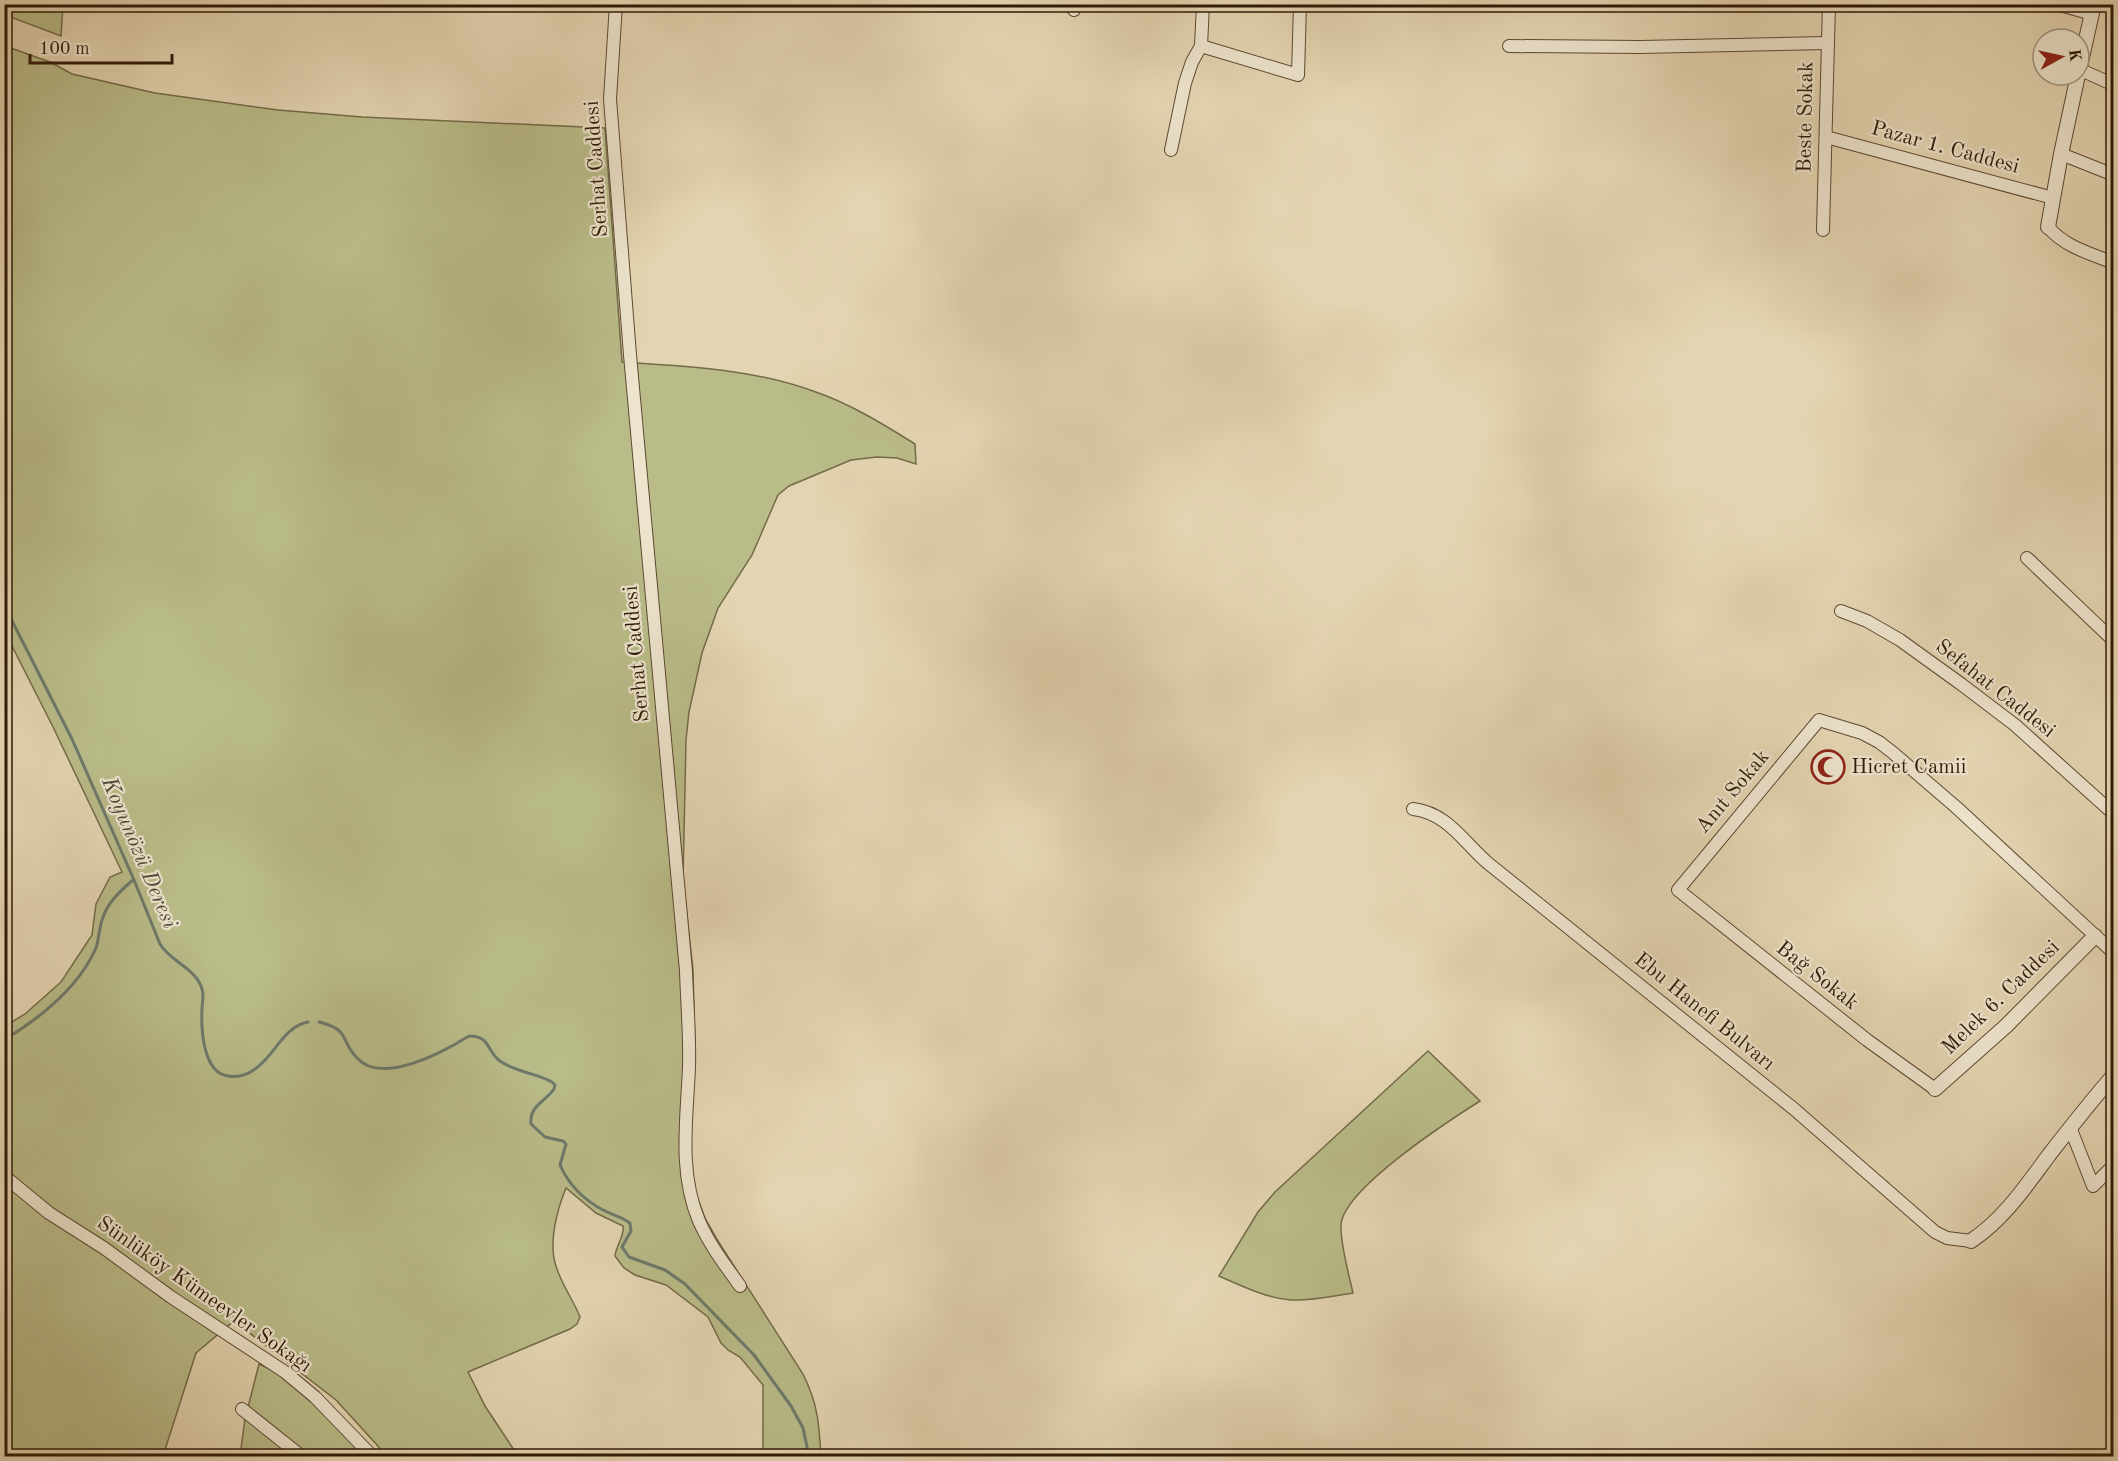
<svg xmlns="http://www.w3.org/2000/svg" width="2118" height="1461" font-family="'Old Standard TT',serif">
  <rect width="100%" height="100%" fill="#e4d5b2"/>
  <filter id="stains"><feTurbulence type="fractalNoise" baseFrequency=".00333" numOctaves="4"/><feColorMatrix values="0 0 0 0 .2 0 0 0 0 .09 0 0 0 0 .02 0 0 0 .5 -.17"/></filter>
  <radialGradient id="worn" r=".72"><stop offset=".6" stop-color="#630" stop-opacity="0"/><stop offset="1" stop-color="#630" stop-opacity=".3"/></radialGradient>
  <g fill="#b9bc89" stroke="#746b48" stroke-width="1.5">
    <polygon points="5,4 63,5 61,36 5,15"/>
    <path d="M5 46 50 62 72 74 155 93 278 110 362 117 605 128 622 362C686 366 752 369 813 391 849 403 883 424 915 444L916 464 897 458 877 457 851 460 789 486 778 495 752 555 718 608 702 653 689 712 686 740 683 880 693 970 695 1051 691 1115V1169L696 1194 705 1218 718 1241 803 1374C818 1404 819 1424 821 1456H763V1385L740 1357 728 1350 721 1343 708 1317 666 1285 635 1275 624 1268 615 1256C616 1245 625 1236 623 1226L596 1213 566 1188C557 1210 548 1243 556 1266 561 1284 573 1299 580 1317L577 1324 570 1329 468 1372 485 1406 518 1456H387L336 1400 234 1321 196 1353 163 1456H5V1026L25 1014 61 982 92 935 96 904 110 877 122 872 54 729 5 632Z"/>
    <path d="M1428 1051 1480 1101C1450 1120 1343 1189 1341 1225 1340 1243 1349 1275 1353 1293 1333 1296 1311 1301 1291 1300 1266 1298 1242 1286 1219 1276L1258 1212 1275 1192Z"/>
    <path d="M259 1364C302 1381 332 1423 364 1456H240L245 1419Z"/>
  </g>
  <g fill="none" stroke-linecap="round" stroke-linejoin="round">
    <g stroke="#6d796b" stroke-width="3">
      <path d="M4 605 72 739 134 880 160 944C170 961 194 968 201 986 205 994 202 1002 202 1009 201 1029 203 1073 228 1076 240 1078 252 1073 261 1064 276 1051 286 1026 308 1022"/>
      <path d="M319 1022C351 1030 339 1039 357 1058 382 1086 445 1051 469 1036 491 1036 486 1051 500 1061 515 1072 536 1073 552 1082L555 1085 554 1089C545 1102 529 1106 531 1124L545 1137 563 1141 566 1144 560 1165C569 1185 584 1200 603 1210 612 1215 622 1217 630 1223L631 1231 622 1247 629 1257 665 1270 685 1284 754 1355 791 1406 803 1428 809 1456"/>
      <path d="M4 1040C40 1018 79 987 96 948 99 939 99 929 102 920 107 903 120 891 133 880"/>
    </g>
    <defs>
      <g id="minor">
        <path d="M616 4 610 99 630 355 686 971C687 1003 690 1035 689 1067 687 1119 678 1171 699 1221 709 1244 725 1265 740 1286"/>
        <polyline points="2057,4 2092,14"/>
        <polyline points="1074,10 1076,4"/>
        <polyline points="1201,46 1298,75 1300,4"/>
        <polyline points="1509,46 1641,47 1827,43"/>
        <polyline points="2079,69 2114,85"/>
        <polyline points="1826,137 2053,198"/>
        <polyline points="1171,150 1185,83 1192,62 1201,46 1203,4"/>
        <polyline points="2061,154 2114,175"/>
        <path d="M2048 227C2065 247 2089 253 2114 263"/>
        <polyline points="1823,230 1829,4"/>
        <polyline points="2027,558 2114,641"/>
        <polyline points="1841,611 1867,621 1900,640 1961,684 2015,725 2114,814"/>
        <path d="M1413 809C1448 813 1464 843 1489 864L1794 1109 1935 1232 1947 1238 1971 1241"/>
        <polyline points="1935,1089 1867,1040 1678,890 1819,720 1862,733 1879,742 1892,752 1956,807 2114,953"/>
        <polyline points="2070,1127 2093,1186 2114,1165"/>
        <polyline points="4,1176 49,1213 104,1248 171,1297 285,1372 315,1397 372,1456"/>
        <polyline points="242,1409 301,1456"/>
      </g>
      <g id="tertiary">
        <polyline points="2079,71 2094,4"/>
        <polyline points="2048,227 2061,154 2078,75"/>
        <polyline points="1935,1089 2006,1026 2095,936"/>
        <path d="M1971 1241C2004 1219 2026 1186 2049 1155 2070 1128 2091 1101 2114 1075"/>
      </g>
    </defs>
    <use href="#minor" stroke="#5d4932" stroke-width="14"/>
    <use href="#tertiary" stroke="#5d4932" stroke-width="16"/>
    <use href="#minor" stroke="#ede4cd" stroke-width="12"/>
    <use href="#tertiary" stroke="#ede4cd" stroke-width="14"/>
  </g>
  <defs>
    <symbol id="mosque-ring" viewBox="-11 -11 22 22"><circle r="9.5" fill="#ede4cd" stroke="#8f2418" stroke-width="1.5"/><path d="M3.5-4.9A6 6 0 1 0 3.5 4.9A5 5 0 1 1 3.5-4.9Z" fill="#8f2418"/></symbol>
  </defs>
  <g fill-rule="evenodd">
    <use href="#mosque-ring" x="1809" y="748" width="38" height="38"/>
  </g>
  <g text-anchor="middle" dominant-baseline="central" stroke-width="4.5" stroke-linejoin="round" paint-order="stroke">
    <g font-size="21" fill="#301a07" stroke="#ede4cd">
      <text transform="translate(1806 117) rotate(-89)">Beste Sokak</text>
      <text transform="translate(1945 148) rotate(15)">Pazar 1. Caddesi</text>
      <text transform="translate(597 169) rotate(-94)">Serhat Caddesi</text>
      <text transform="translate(637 654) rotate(-95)">Serhat Caddesi</text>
      <text transform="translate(1995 689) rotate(38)">Sefahat Caddesi</text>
      <text transform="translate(1733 792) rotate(-50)">Anıt Sokak</text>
      <text transform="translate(1817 976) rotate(38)">Bağ Sokak</text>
      <text transform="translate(2001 998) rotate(-44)">Melek 6. Caddesi</text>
      <text transform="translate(1704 1012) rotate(39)">Ebu Hanefi Bulvarı</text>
      <text transform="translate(204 1295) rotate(35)">Sünlüköy Kümeevler Sokağı</text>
    </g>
    <g font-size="21" fill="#301a07" stroke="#ede4cd" text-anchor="start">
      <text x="1851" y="767">Hicret Camii</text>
    </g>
    <g font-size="22" font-style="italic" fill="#4e4939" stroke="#ede4cd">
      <text transform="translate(139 853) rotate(67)">Koyunözü Deresi</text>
    </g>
  </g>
  <rect width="2118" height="1461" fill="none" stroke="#e4d5b2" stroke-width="24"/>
  <rect x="6" y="6" width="2106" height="1449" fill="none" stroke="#301a07" stroke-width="3"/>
  <rect x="12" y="12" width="2094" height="1437" fill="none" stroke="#301a07" stroke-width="1.5"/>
  <g transform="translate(2061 57) rotate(82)"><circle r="28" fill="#ede4cd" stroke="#a1937e" stroke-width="1.5"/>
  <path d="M0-4.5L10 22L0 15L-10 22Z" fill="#8f2418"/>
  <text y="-9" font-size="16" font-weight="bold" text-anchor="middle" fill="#301a07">K</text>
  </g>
  <path d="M30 54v9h142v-9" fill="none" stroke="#301a07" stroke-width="3"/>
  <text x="39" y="54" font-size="18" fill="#301a07" stroke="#ede4cd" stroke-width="4.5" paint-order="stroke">100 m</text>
  <rect width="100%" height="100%" filter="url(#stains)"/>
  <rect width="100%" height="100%" fill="url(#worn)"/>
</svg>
